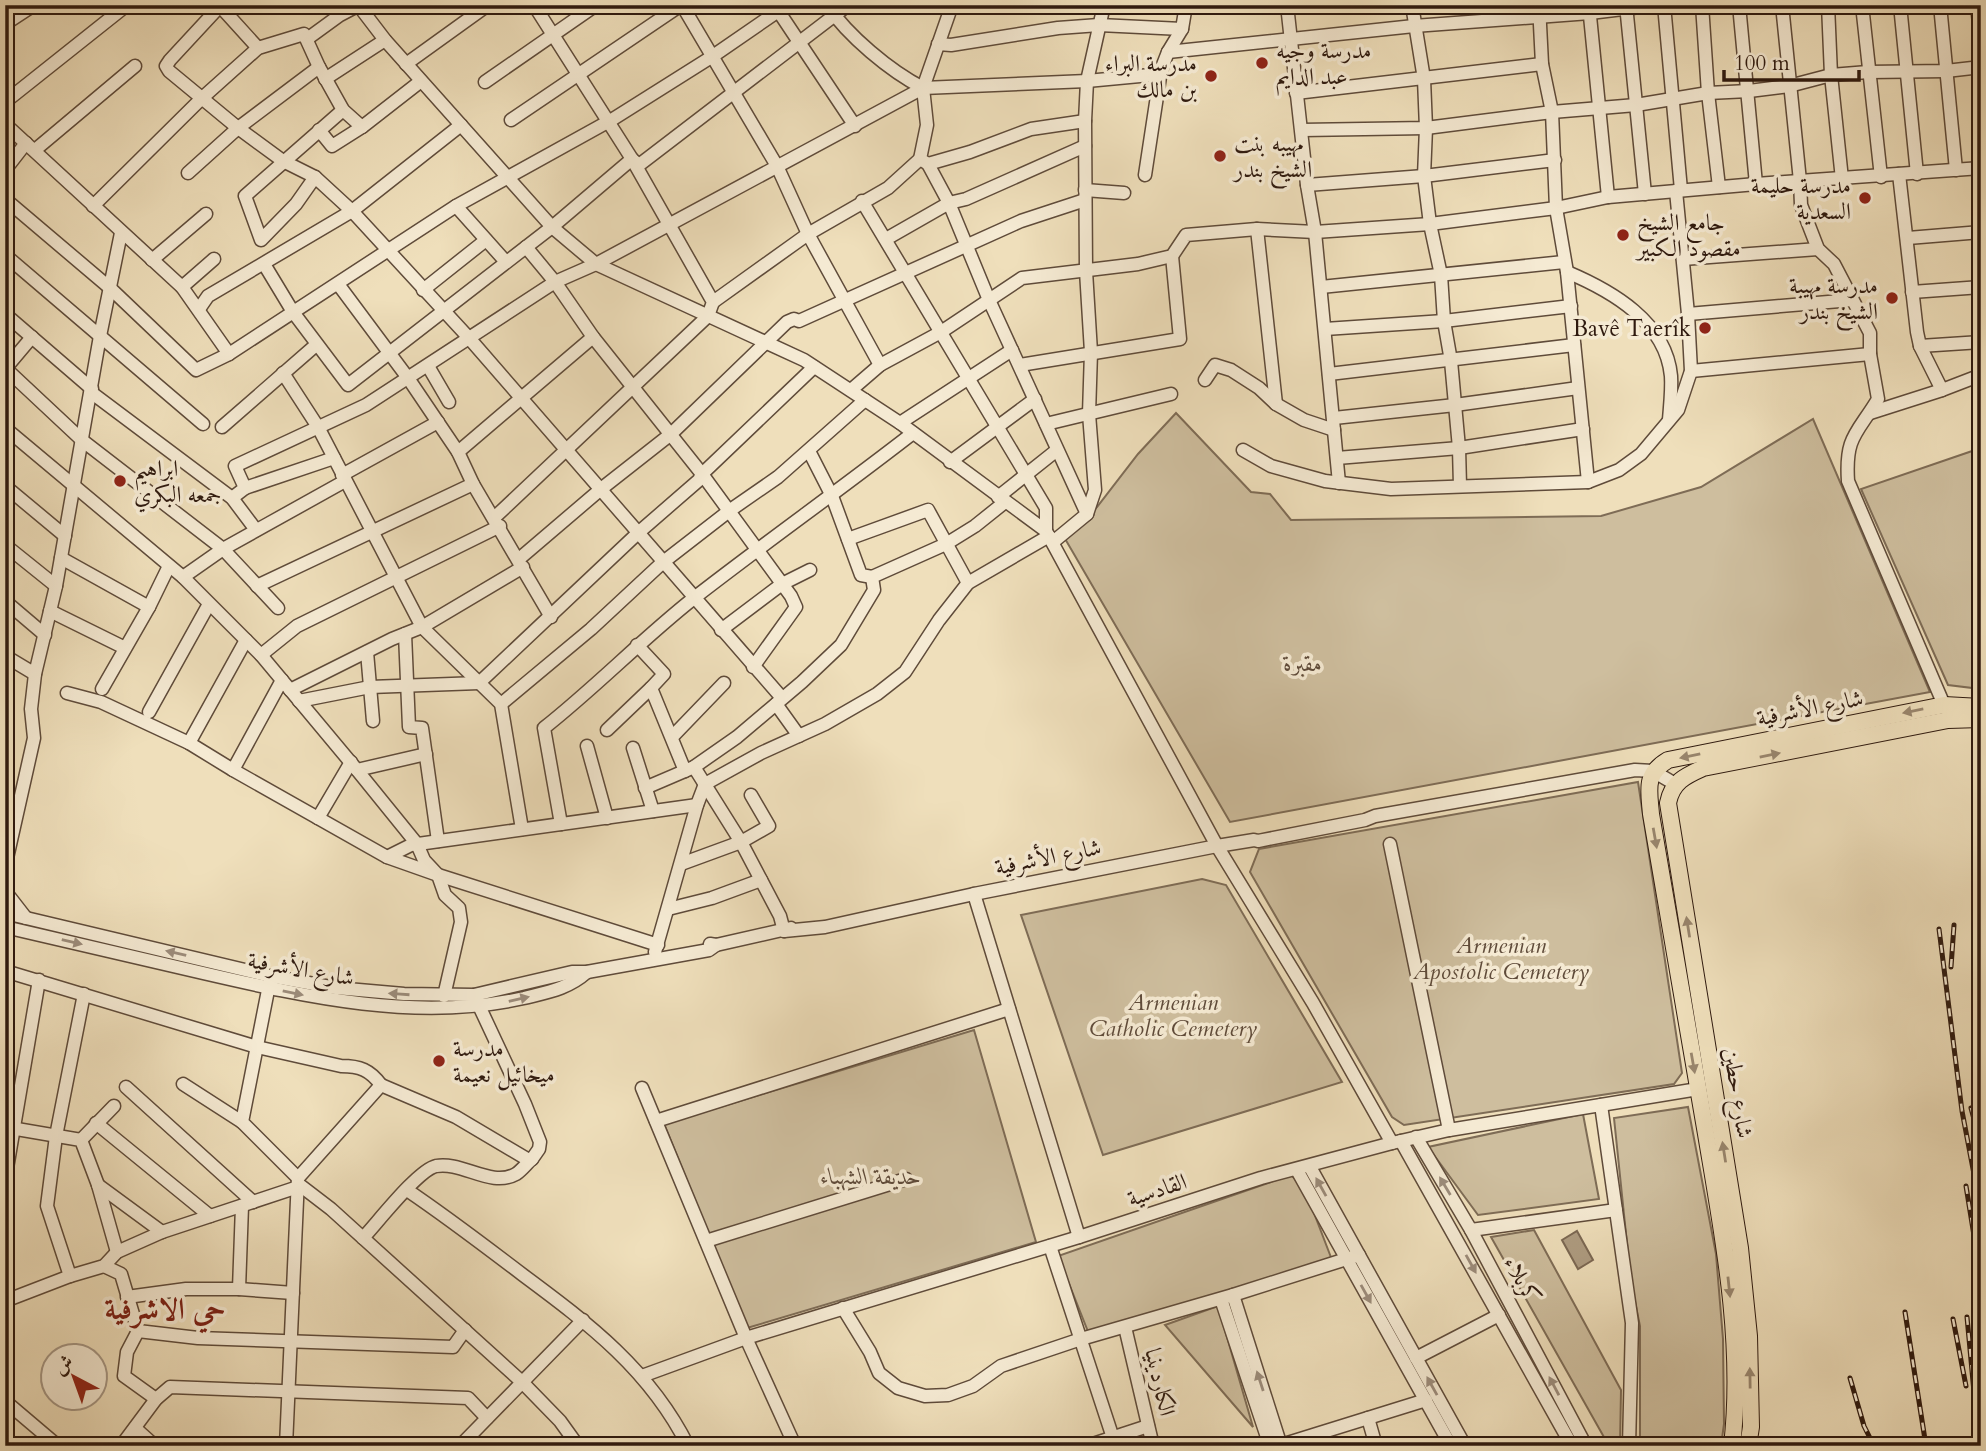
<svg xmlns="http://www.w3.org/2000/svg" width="1986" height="1451" font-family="Cardo,Amiri,serif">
  <rect width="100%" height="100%" fill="#efdfbb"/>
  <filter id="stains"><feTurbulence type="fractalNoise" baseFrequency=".00286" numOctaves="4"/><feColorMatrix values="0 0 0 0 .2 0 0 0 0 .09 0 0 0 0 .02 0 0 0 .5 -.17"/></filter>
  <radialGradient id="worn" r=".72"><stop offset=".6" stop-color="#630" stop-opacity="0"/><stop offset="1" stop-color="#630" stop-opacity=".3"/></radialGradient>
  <g fill="#cebe9e" stroke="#7e6c56" stroke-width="2">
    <polygon points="1176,413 1251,492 1270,494 1291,520 1601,516 1701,487 1813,419 1930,692 1230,822 1064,537 1097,507 1138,454"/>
    <polygon points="1981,448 1981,689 1948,685 1861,489"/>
    <polygon points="1638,782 1682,1073 1674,1084 1404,1125 1392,1117 1250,872 1259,849"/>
    <polygon points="1202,879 1226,885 1342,1082 1103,1155 1021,915"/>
    <polygon points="974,1030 1036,1242 747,1328 664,1124"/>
    <polygon points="1688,1107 1716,1254 1723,1339 1724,1424 1721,1446 1640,1446 1640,1326 1631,1282 1614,1118"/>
    <polygon points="1583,1114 1599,1199 1478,1215 1428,1147"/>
    <polygon points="1291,1175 1304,1187 1332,1260 1089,1334 1058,1256"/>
    <polygon points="1534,1230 1621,1390 1620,1446 1609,1446 1491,1237"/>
    <polygon points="1218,1306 1253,1427 1165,1325"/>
  </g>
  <polygon fill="#ae9c81" stroke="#7b6853" stroke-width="2" points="1577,1231 1593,1260 1578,1269 1562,1240"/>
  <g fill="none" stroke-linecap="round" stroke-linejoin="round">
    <defs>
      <g id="minor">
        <polyline points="219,5 258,48"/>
        <polyline points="221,5 170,60 166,66 169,71 238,128 283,161 315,177 352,211 469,338 782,698"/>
        <polyline points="682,5 777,166 808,234 880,365"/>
        <path d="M827 5C848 36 890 71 923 88"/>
        <polyline points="952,5 923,88 927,125 920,159 928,164 949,203 989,300 1087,514 1053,542"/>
        <polyline points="1287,5 1307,185 1315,232 1339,483"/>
        <polyline points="1412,5 1424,79 1426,128 1424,176 1430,224 1441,275 1444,321 1451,361 1459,448 1460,486"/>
        <polyline points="1539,5 1542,64 1552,112 1556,208 1567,272 1588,482"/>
        <polyline points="1626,5 1645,194"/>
        <polyline points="1664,5 1681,190"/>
        <polyline points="1702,5 1708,93 1719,187"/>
        <polyline points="1739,5 1756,184"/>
        <path d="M1782 5 1800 181 1801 205 1818 249 1834 264 1870 333V354L1878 399C1857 434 1845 436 1848 481L1944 705"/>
        <polyline points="1828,5 1831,75 1842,179"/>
        <polyline points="1862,5 1881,177"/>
        <polyline points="1900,5 1917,174"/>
        <polyline points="1940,5 1956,170"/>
        <polyline points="1977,5 1981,42"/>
        <polyline points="359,6 385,40 552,227 596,264 804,360 900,423 1046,531 1217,846 1313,1003 1392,1143"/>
        <polyline points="775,6 855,126"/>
        <polyline points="1589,6 1608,197"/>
        <polyline points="5,24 34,5"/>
        <polyline points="307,39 340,15 359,5"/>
        <polyline points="938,44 951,45 1058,28 1099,25 1182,29"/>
        <polyline points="1168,52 1414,26 1590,13 1656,5"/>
        <polyline points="406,64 488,5"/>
        <polyline points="325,79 385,40"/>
        <polyline points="485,82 596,5"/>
        <polyline points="1296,93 1542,64"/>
        <polyline points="5,102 127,5"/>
        <polyline points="511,120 681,5"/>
        <polyline points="5,124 182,287 229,354"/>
        <polyline points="319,130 332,146 362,127 421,81"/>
        <polyline points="1302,130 1426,128 1552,112 1636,105 1708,93 1749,91 1789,86 1831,75 1868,72 1946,71 1981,67"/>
        <polyline points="35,150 135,66"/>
        <polyline points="928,164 970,152 1031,129 1085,121"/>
        <polyline points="5,170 26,143"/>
        <polyline points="188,173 238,128 319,67"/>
        <polyline points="1899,174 1917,332 1920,346 1942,390"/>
        <polyline points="1145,175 1161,70 1168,52 1182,29 1186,5"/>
        <polyline points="315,177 296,204 261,240 245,196 343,110"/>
        <polyline points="1307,185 1424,176 1555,160"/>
        <polyline points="1085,190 1124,193"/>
        <polyline points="5,199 110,288 196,370 229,354 456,206 613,119 713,56 787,5"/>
        <polyline points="862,201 1046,508 1046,531"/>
        <polyline points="93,206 201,99 258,48 304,34 319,67 343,110 362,127"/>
        <polyline points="456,206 506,262"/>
        <polyline points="1257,229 1276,404"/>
        <polyline points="1908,238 1981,232"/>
        <polyline points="886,239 949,203 966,199 1085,146"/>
        <polyline points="526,247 555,282 593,337 702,474 791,596 796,607 753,667"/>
        <polyline points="5,255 203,424"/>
        <polyline points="1683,259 1818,249"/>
        <polyline points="152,260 206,214"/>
        <polyline points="264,264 293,312 348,385 552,227 632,159 639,165 848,5"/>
        <path d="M1567 272C1612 291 1666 322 1671 376 1672 390 1670 406 1669 420"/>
        <polyline points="338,284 408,378 458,452 473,484 551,617"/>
        <polyline points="182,287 214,259"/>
        <polyline points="1321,287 1564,262"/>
        <polyline points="423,290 486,240"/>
        <polyline points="1912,292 1981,287"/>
        <polyline points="713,302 808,234 888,188 920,159"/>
        <polyline points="199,309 208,296 352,211 461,125"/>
        <polyline points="5,314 92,389"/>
        <polyline points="1688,314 1852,300"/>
        <polyline points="1325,329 1444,321 1571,306"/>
        <polyline points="1920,346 1981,342"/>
        <polyline points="1020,365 1180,339 1172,256"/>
        <polyline points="428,366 449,402"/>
        <polyline points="5,368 83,441 223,549 278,608"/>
        <polyline points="5,369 32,337"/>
        <polyline points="1691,371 1870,354"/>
        <polyline points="283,373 318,427 422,627 501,704 522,829"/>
        <polyline points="1329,374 1574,345"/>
        <polyline points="1205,380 1215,365 1231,370 1259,388 1276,404 1304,420 1334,430"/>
        <polyline points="851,390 880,365 941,332 1022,278 1138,264 1172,256 1186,235 1257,229 1315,232 1430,224 1556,208 1608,197 1756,184 1981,168"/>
        <polyline points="92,393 232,498 256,530"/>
        <polyline points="1870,413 1942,390 1981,375"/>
        <polyline points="1334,418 1455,405 1578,388"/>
        <polyline points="900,423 1012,350"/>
        <polyline points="1046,424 1171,394"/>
        <polyline points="222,427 316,345"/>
        <polyline points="5,428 183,577 223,549 345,481"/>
        <polyline points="1243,450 1271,466 1325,481 1391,489 1588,482 1619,470 1641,454 1678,410 1691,371 1688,314 1676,191"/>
        <polyline points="809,451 832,496 861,575 872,577"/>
        <polyline points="458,452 593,337"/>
        <polyline points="1337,458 1459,448 1583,429"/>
        <polyline points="950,462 1035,399"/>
        <polyline points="342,475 438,422"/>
        <polyline points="5,486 65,536"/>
        <polyline points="245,488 334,458"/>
        <polyline points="998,497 1057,450"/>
        <polyline points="232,498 245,488 235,466 366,405 555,282 596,264 923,88 1087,81 1161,74"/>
        <polyline points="1087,514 1095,490 1089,414 1091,352 1086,271 1085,121 1087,81 1104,5"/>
        <polyline points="494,518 708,316 713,302 632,159 534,5"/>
        <polyline points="848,539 928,510 968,583"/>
        <polyline points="5,545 56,586"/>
        <polyline points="61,558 149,607"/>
        <polyline points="519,559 601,489 671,434 787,322 794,319 799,321 1021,221 1085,200"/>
        <polyline points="183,577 261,655 357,770 417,844 424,860 438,875 445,895 459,908 461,922 444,996"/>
        <polyline points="257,586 473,484"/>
        <polyline points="5,601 45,635"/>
        <polyline points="50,611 125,648"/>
        <polyline points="721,630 782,584 810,570"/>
        <polyline points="405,634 409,727 422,728 438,841"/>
        <polyline points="637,645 664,674 651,688 685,771"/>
        <polyline points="367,652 373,721"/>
        <polyline points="261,655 297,626 500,526"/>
        <polyline points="5,656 35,674"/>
        <polyline points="102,689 149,607 169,566"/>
        <polyline points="290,690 392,639 422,627 523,567"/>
        <polyline points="67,693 101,702 189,743 233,770 387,857 438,875 658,945"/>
        <polyline points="299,701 370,687 479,683 638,533 699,480 702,474 814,367"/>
        <polyline points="501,704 591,629 662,563 729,511 778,477 865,400"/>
        <polyline points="776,704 799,736"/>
        <polyline points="149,712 209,604"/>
        <polyline points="607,730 651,688"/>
        <polyline points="672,737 724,683"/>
        <polyline points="189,743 246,640"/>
        <polyline points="587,746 607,818"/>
        <polyline points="633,748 653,811"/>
        <polyline points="694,767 741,842 780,916 784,931"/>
        <polyline points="233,770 282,680"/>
        <polyline points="357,770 426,754"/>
        <polyline points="5,786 5,797"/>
        <polyline points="645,788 694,767 737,737 802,682 841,645 874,590 872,577 946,544 975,526 1005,502"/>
        <polyline points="318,818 351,762"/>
        <path d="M561 824 544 728C596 687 642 639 694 598 766 542 841 489 913 433"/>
        <polyline points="1390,844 1449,1130"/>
        <polyline points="387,857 411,845 697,805"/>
        <polyline points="681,864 741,842 769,826 751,795"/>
        <polyline points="5,867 34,738 31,709 35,674 56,586 100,336 121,233"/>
        <polyline points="5,891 26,918"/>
        <polyline points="974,894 1079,1237"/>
        <polyline points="668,909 712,898 761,880"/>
        <polyline points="5,913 270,976 336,988 404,994 474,995 572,972 587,972 709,950 716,945"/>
        <path d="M5 927C71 942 137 958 203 973 307 997 418 1022 524 998 548 992 568 989 587 972"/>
        <polyline points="784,931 825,927 974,894 1217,846 1254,840 1258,841 1365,820 1375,816 1635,770 1653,771 1675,784"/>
        <polyline points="710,944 716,945 791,928"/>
        <polyline points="655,952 697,805 705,784 761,753 825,724 877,694 905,672 939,620 968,583 1049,536"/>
        <path d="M5 971 257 1047 341 1066C360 1066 370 1070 381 1085"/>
        <polyline points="270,980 242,1122 298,1178"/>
        <polyline points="183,1084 242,1122"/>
        <polyline points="126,1087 253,1202"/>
        <polyline points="642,1088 746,1338 795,1446"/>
        <polyline points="1601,1105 1632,1323 1629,1446"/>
        <polyline points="656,1121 1009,1009"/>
        <polyline points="96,1123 210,1216"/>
        <polyline points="5,1127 81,1140 98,1185 117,1252"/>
        <polyline points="1416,1137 1471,1230 1586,1446"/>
        <polyline points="81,1140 114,1106"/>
        <polyline points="1401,1141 1572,1446"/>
        <polyline points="1310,1167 1465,1446"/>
        <polyline points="1297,1170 1451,1446"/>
        <polyline points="5,1180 39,980"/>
        <polyline points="98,1185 162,1232"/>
        <path d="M407 1190C447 1217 485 1246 523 1275 589 1324 650 1370 688 1446"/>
        <polyline points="1471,1230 1616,1210"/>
        <path d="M363 1238C378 1222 418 1170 436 1166 462 1161 491 1188 516 1174 522 1170 527 1163 532 1159"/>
        <polyline points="706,1241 906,1179"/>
        <polyline points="1050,1246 1113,1438"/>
        <polyline points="104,1266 121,1274 138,1331 127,1352 124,1376 156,1399"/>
        <polyline points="70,1276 47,1206 56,1136 84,994"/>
        <polyline points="239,1289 242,1206"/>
        <polyline points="1233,1295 1281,1446"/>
        <polyline points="127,1297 186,1289 239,1289 293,1293"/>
        <polyline points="1221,1299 1270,1446"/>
        <polyline points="5,1301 70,1276 104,1266 117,1252 162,1232 301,1186 331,1209 522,1382 560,1421 578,1446"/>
        <polyline points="843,1308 870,1352 879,1373 898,1388 925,1396 948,1395 973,1386 1001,1366 1081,1339 1233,1295 1359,1255"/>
        <polyline points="1125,1327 1153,1446"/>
        <polyline points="138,1331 198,1338 453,1347 465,1330"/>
        <polyline points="1416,1358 1499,1315"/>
        <polyline points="642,1376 746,1338 1079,1237 1261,1178 1392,1143 1449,1130 1698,1089"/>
        <polyline points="5,1401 58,1446"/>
        <polyline points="1368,1418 1376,1446"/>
        <polyline points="135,1428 155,1446"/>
        <polyline points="121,1446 156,1399 170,1387 468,1398 487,1418"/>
        <polyline points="286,1446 298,1178 381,1085 456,1117 527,1159 532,1159 539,1149 540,1142 525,1104 474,995"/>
        <polyline points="460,1446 583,1320"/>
        <polyline points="1087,1446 1148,1426"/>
        <polyline points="1278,1446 1426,1400"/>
      </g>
      <g id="major">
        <path d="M1732 1446C1744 1342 1723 1236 1706 1134 1687 1027 1669 920 1651 814 1649 790 1644 774 1668 760L1944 705 1981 707"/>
        <path d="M1748 1446 1751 1427 1749 1336 1740 1248 1668 803C1672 782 1685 776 1703 768L1948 720 1981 719"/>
      </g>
    </defs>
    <use href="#minor" stroke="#5f4b3a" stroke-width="15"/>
    <use href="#major" stroke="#2f1a0f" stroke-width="18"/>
    <use href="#minor" stroke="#f5ead3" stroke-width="12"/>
    <use href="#major" stroke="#efdfbb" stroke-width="16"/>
    <defs>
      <g id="rail">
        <polyline points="1939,929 1962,1111 1981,1211"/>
        <polyline points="1951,967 1954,925"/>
        <polyline points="1971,1108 1981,1145"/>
        <polyline points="1966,1186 1981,1279"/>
        <polyline points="1905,1312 1926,1446"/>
        <polyline points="1967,1317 1979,1446"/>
        <polyline points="1953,1319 1966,1386"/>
        <polyline points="1850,1378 1864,1426 1874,1446"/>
      </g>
    </defs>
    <use href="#rail" stroke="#2f1a0f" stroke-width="5"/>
    <use href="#rail" stroke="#f5ead3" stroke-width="2.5" stroke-dasharray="8" stroke-linecap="butt"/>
  </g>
  <defs><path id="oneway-solid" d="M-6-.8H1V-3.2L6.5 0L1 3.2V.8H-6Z" transform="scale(1.75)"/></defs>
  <g fill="#99866e">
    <use href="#oneway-solid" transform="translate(1913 711) rotate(169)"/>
    <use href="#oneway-solid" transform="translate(1770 755) rotate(-11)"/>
    <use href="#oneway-solid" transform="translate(1690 756) rotate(168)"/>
    <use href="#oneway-solid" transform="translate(1655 838) rotate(80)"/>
    <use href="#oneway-solid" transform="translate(1688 927) rotate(-99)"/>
    <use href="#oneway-solid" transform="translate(1693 1063) rotate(80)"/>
    <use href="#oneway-solid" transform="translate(1724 1152) rotate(-99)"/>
    <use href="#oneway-solid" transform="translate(1729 1287) rotate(84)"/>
    <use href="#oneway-solid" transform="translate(1750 1378) rotate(-91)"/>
  </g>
  <g fill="#9c8c7b">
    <use href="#oneway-solid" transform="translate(72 942) rotate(13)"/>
    <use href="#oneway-solid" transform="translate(176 953) rotate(-167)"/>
    <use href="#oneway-solid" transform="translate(293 993) rotate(12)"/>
    <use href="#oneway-solid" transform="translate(399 994) rotate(-176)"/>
    <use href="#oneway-solid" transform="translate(519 999) rotate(-13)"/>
    <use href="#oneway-solid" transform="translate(1445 1186) rotate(-121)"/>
    <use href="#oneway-solid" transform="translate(1321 1187) rotate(-119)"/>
    <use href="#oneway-solid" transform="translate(1471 1264) rotate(61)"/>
    <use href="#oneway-solid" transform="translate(1366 1294) rotate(61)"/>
    <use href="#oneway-solid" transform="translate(1260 1381) rotate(-108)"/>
    <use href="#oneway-solid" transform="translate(1432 1386) rotate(-119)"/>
    <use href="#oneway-solid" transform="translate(1554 1386) rotate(-118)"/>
  </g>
  <g fill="#8f2418" stroke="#f5ead3" stroke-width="2.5">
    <circle cx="1262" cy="63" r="7"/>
    <circle cx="1211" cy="76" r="7"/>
    <circle cx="1220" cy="156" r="7"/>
    <circle cx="1865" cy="198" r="7"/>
    <circle cx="1623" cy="235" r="7"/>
    <circle cx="1892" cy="298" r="7"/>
    <circle cx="1705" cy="328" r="7"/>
    <circle cx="120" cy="481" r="7"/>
    <circle cx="439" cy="1061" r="7"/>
  </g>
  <g text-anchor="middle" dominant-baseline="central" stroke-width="7" stroke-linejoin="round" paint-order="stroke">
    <g font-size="23" fill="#2f1a0f" stroke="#f5ead3" text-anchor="start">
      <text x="1276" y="50">مدرسة وجيه<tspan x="1276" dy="26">عبد الدايم</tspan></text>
      <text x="1197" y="63" text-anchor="end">مدرسة البراء<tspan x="1197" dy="26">بن مالك</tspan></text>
      <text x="1234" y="143">مهيبه بنت<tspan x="1234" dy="26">الشيخ بندر</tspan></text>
      <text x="1851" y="185" text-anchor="end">مدرسة حليمة<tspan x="1851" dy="26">السعدية</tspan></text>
      <text x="1637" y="222">جامع الشيخ<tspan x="1637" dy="26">مقصود الكبير</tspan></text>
      <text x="1878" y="285" text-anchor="end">مدرسة مهيبة<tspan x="1878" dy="26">الشيخ بندر</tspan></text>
      <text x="1691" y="328" text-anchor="end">Bavê Taerîk</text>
      <text x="134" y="468">ابراهيم<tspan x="134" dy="26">جمعه البكري</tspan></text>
      <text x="453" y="1048">مدرسة<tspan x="453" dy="26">ميخائيل نعيمة</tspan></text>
    </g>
    <g font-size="23" font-style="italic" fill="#5f4b3a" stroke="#f5ead3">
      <text x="1303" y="663">مقبرة</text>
      <text x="1501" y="945">Armenian<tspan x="1501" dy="26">Apostolic Cemetery</tspan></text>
      <text x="1173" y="1002">Armenian<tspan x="1173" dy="26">Catholic Cemetery</tspan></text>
      <text x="871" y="1176">حديقة الشهباء</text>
    </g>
    <g font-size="23" fill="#2f1a0f" stroke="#f5ead3">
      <text transform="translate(1810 708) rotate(-11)">شارع الأشرفية</text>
      <text transform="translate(1048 857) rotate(-11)">شارع الأشرفية</text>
      <text transform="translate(301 969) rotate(10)">شارع الأشرفية</text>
      <text transform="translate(1738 1093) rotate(81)">شارع حطين</text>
      <text transform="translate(1157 1190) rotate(-18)">القادسية</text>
      <text transform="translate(1522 1280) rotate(62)">كربلاء</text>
      <text transform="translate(1160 1382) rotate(77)">الكاردينيا</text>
    </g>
    <g font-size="30" font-weight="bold" fill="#7a1f14" stroke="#f5ead3">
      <text x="165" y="1309">حي الاشرفية</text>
    </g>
  </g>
  <rect width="1986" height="1451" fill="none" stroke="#efdfbb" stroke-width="28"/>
  <rect x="7" y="7" width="1972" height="1437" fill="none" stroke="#2f1a0f" stroke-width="3.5"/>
  <rect x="14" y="14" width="1958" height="1423" fill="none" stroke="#2f1a0f" stroke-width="2"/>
  <g transform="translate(74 1377) rotate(319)"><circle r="33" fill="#f5ead3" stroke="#a69785" stroke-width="2"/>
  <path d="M0-5L12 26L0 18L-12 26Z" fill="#8f2418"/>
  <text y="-10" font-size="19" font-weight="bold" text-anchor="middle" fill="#2f1a0f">ش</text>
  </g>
  <path d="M1724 70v10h135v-10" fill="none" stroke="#2f1a0f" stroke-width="3.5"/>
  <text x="1734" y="70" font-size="21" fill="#2f1a0f" stroke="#f5ead3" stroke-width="5" paint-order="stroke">100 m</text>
  <rect width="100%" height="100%" filter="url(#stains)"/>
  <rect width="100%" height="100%" fill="url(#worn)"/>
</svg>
